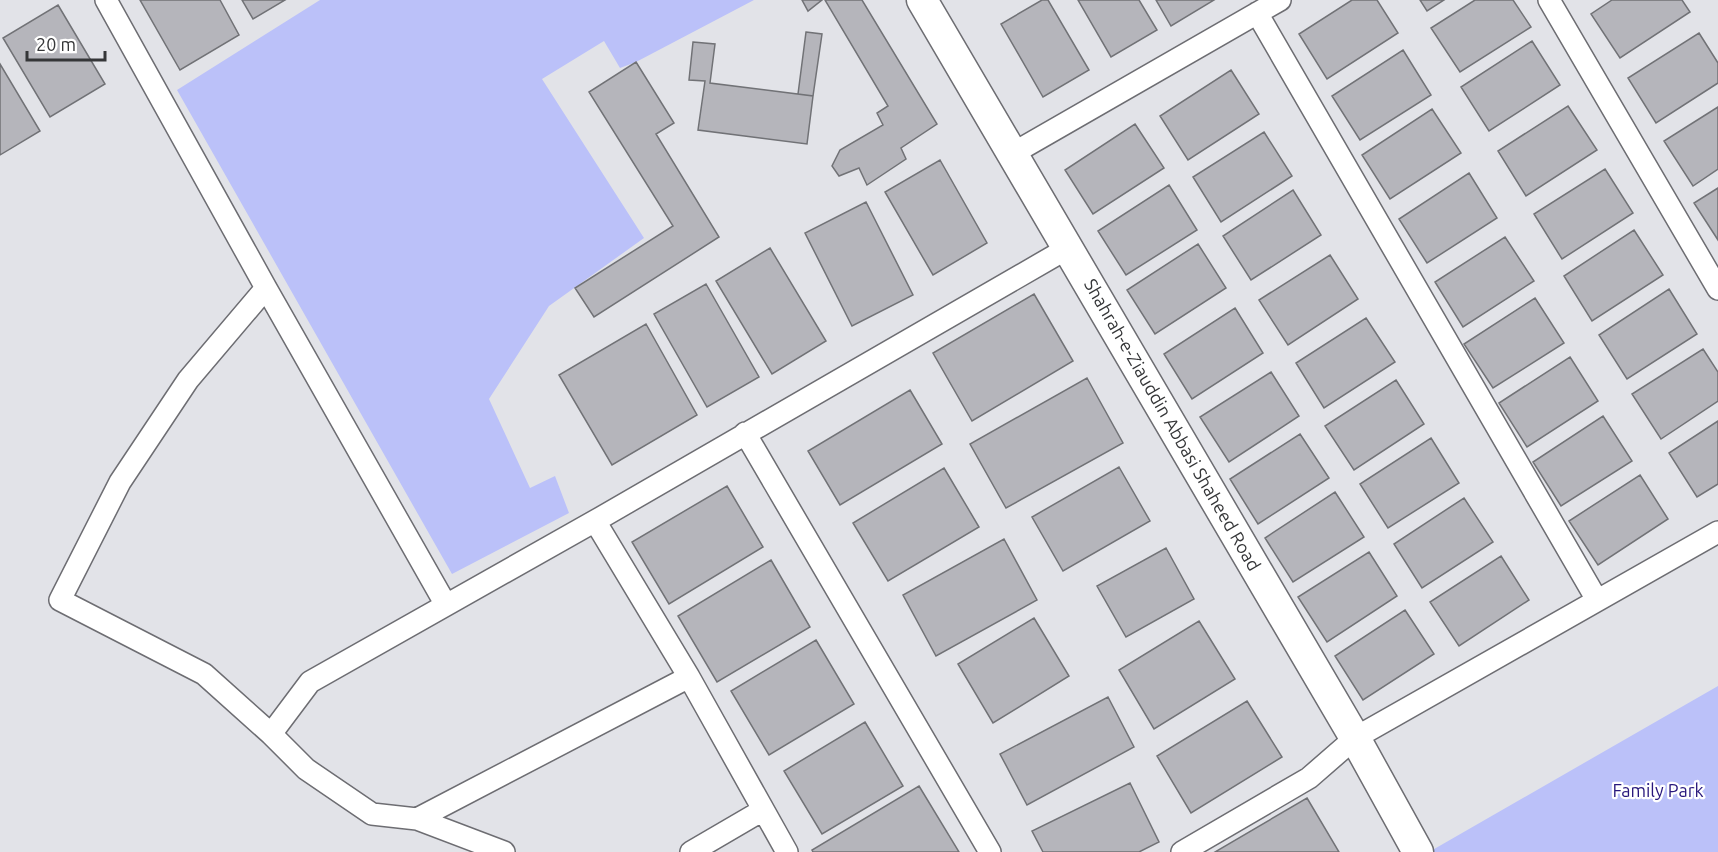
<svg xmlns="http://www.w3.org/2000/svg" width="1718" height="852" font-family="Ubuntu,sans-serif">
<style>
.green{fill:#bbc1f9}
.building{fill:#b5b5bb;stroke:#717276;stroke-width:1.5}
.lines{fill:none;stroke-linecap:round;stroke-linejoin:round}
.street-casing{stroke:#6d6d72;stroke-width:24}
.secondary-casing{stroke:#6d6d72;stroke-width:33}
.street{stroke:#fff;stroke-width:21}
.secondary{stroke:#fff;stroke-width:30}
.labels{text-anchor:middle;stroke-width:4.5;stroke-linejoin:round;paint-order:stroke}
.street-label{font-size:18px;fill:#353638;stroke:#fff}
.park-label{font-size:18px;fill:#28177c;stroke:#fff}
</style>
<rect width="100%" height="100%" fill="#e2e3e8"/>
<path class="green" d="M320,0H754L636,62L620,68L604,41L542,79L644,238L549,306L489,399L530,488L555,476L569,513L452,574L177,90Z
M1718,686V852H1429Z"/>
<path class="building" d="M140,0H220L239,35L180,70Z
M242,0H285L253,19Z
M802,0H822L808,11Z
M825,0H862L937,124L901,148L906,159L867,185L859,168L839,176L832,166L840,150L883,125L877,113L888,106Z
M1042,0H1048L1089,70L1043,97L1001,24Z
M1078,0H1139L1157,30L1111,57Z
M1156,0H1214L1171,26Z
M1352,0H1377L1398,33L1327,79L1299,34Z
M1420,0H1444L1427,11Z
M1475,0H1513L1531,27L1460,72L1431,28Z
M1612,0H1682L1690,12L1620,58L1591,14Z
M58,5L105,84L50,117L3,38Z
M806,32L822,34L813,96L798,94Z
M1699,33L1718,63V83L1656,123L1628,78Z
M1532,41L1560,85L1489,131L1461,87Z
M693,42L715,44L710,83L813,96L807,144L698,130L705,81L689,80Z
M1403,50L1431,95L1360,140L1332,96Z
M636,62L674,123L656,134L719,237L594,317L575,288L673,226L589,92Z
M0,64L40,131L0,155Z
M1231,70L1259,114L1188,160L1160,116Z
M1568,106L1597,150L1526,196L1498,151Z
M1718,107V169L1693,186L1664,141Z
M1432,109L1461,153L1390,199L1362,155Z
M1135,124L1164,168L1093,214L1065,170Z
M1264,132L1292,176L1221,222L1193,177Z
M940,160L987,243L933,275L885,192Z
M1605,169L1633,213L1562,259L1534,214Z
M1469,173L1497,218L1427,263L1399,219Z
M1169,185L1197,230L1126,275L1098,231Z
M1718,188V240L1694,203Z
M1293,190L1321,235L1251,280L1223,236Z
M866,202L913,295L852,326L805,233Z
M1634,230L1663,275L1592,321L1564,276Z
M1505,237L1534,281L1463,327L1435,282Z
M1198,244L1226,288L1155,334L1127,290Z
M770,248L826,341L772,374L716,281Z
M1330,255L1358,299L1288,345L1259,300Z
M706,284L759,377L707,407L654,314Z
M1669,289L1697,334L1627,379L1599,335Z
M1034,294L1073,361L972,421L933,353Z
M1535,298L1564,343L1493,388L1464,344Z
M1235,308L1263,353L1192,399L1164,354Z
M1366,318L1395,362L1324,408L1296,363Z
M646,324L697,415L612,465L559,375Z
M1703,349L1718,372V401L1661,439L1632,394Z
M1570,357L1598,401L1527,447L1499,403Z
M1271,372L1299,416L1229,462L1200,417Z
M1087,378L1123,443L1006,508L970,444Z
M1396,380L1424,424L1354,470L1325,426Z
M910,390L942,444L840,505L808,451Z
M1603,416L1632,461L1561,506L1533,462Z
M1718,421V484L1697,497L1669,453Z
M1300,434L1329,478L1258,524L1230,479Z
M1431,438L1459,483L1388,528L1360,484Z
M1119,467L1150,521L1063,571L1032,517Z
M944,468L979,527L888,581L853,523Z
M1640,475L1668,519L1598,565L1569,521Z
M727,486L763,547L669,604L632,542Z
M1335,492L1364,537L1293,582L1265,538Z
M1464,498L1493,542L1422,588L1394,544Z
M1004,539L1037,600L936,656L903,595Z
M1166,548L1194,599L1126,637L1097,586Z
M1369,552L1397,596L1327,642L1298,597Z
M1501,556L1529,600L1459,646L1430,602Z
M771,560L810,627L717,682L678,616Z
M1405,610L1434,654L1363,700L1335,656Z
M1034,618L1069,676L993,723L958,664Z
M1199,621L1235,679L1154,729L1119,670Z
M816,640L854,704L769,755L731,691Z
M1108,697L1134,747L1027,805L1000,754Z
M1247,701L1282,757L1191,813L1157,756Z
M865,722L903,786L822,834L784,771Z
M1130,783L1159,842L1139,852H1043L1032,831Z
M919,786L959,852H813L812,850Z
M1307,798L1339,852H1215Z"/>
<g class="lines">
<defs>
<path id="street" d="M106,0L266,288L446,605
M1549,0L1718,289
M1257,13L1597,600
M1012,154L1280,0
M266,288L188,380L120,482L60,600L204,674L271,734L306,769L372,814L417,819L504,852
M745,433L990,852
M595,521L689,677L787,852
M271,734L310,682L595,521L1068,248
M417,819L689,677
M691,852L763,810
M1182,852L1309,778L1355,738L1718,532"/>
<path id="secondary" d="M922,0L1355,738L1418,852"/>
</defs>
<use href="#street" class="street-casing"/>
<use href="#secondary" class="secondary-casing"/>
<use href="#street" class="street"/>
<use href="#secondary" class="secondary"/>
</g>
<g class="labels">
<g class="street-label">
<text transform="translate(1172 425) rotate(60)" y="6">Shahrah-e-Ziauddin Abbasi Shaheed Road</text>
</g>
<g class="park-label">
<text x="1658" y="797">Family Park</text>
</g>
</g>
<path d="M27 51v9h78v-9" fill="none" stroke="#353638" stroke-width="3"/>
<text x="36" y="51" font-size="18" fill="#353638" stroke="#ffffff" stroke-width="4.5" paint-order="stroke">20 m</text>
</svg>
